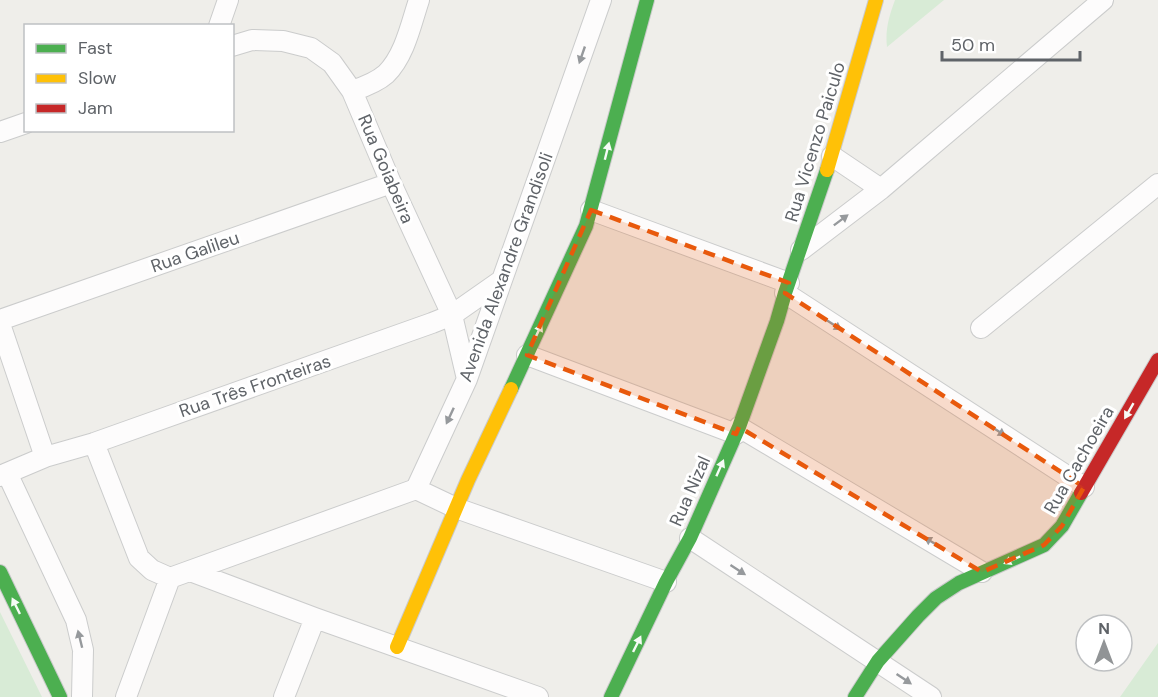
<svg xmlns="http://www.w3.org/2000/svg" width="1158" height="697" font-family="'DM Sans',sans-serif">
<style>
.green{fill:#d8ebd6}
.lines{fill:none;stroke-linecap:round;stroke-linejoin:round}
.street-casing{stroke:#cbcccc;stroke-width:22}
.fast-casing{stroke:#cacacb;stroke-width:16}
.slow-casing{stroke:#cacacb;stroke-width:16}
.jam-casing{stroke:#cacacb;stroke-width:16}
.street{stroke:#fdfcfc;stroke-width:20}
.fast{stroke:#4caf50;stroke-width:14}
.slow{stroke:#ffc107;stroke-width:14}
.jam{stroke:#c62828;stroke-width:14}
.oneway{fill:#96999c}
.oneway2{fill:#f6fbf6}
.marked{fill:#e8590c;fill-opacity:0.2;stroke:#e8590c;stroke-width:4.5;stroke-dasharray:12 8;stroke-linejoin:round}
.labels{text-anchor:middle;stroke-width:6;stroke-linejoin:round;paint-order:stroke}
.street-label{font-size:18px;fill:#5f6368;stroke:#fff}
</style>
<rect width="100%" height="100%" fill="#efeeea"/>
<path class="green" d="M895,0H944L887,47C885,30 889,16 895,0Z
M0,612L42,697H0Z
M1158,643V697H1120Z"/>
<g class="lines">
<defs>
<path id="street" d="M219,26L228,0
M232,46L252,40L283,41L311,48L332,63L352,91L391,183L452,315L467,379
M352,91C364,87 377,82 386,74C405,55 411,24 419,0
M0,132L26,123
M832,156L881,189
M591,210L789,283
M801,250L881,189L1103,0
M785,293L1084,487
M0,320L391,183
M0,324L45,457
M981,328L1158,184
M527,355L736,434
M739,427L982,572
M94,443L139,558L152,570L170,578
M7,473L76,620L83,650L82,697
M0,476L45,457L94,443L432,323L452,315L502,280
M416,489L467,379L601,0
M416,489L456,508L666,582
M690,538L931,697
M190,571L315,618L538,697
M170,578L416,489
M126,697L170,578
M284,697L315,618"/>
<path id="fast" d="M511,389L586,226L647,0
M0,572L60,697
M611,697L666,582L690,538L739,427L777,321L785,293L827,170
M855,697L878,661L918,616L936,598L959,583L1044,545L1062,526L1081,493"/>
<path id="slow" d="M827,170L876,0
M397,647L468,480L511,389"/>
<path id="jam" d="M1081,493L1158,360"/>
</defs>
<use href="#street" class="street-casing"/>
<use href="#fast" class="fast-casing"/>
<use href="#slow" class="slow-casing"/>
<use href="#jam" class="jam-casing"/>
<use href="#street" class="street"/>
<use href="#fast" class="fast"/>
<use href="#slow" class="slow"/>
<use href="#jam" class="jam"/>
</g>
<defs><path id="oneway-solid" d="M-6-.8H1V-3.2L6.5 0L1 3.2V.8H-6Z" transform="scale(1.5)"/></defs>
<g class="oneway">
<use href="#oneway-solid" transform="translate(582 55) rotate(109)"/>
<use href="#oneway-solid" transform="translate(841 220) rotate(-37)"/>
<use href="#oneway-solid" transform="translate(834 325) rotate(33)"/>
<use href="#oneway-solid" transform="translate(450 416) rotate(115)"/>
<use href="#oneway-solid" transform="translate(998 431) rotate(33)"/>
<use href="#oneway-solid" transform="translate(932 542) rotate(-149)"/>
<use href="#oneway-solid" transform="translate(738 570) rotate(33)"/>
<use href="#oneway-solid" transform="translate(80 639) rotate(-104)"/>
<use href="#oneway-solid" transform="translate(904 679) rotate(34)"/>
</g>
<g class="oneway2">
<use href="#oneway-solid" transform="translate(607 151) rotate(-76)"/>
<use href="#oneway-solid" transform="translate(538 332) rotate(-65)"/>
<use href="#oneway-solid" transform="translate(1129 411) rotate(120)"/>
<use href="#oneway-solid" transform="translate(720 468) rotate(-66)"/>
<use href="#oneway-solid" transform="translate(1012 560) rotate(156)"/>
<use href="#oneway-solid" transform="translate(16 606) rotate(-116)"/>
<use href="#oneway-solid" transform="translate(637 644) rotate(-64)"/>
</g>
<path class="marked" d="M591,210L789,283L785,293L1084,487L1062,526L1044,545L982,572L739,427L736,434L527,355Z"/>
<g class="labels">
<g class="street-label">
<text transform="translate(815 142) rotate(-73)" y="6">Rua Vicenzo Paiculo</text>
<text transform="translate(386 169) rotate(67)" y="6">Rua Goiabeira</text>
<text transform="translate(195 252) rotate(-19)" y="6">Rua Galileu</text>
<text transform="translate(506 267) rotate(-70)" y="6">Avenida Alexandre Grandisoli</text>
<text transform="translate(255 386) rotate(-19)" y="6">Rua Três Fronteiras</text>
<text transform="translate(1079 460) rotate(-60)" y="6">Rua Cachoeira</text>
<text transform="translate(690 491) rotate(-66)" y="6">Rua Nizal</text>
</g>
</g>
<rect x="24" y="24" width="210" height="108" fill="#ffffff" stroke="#bfc1c3" stroke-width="1.5"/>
<rect x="36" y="44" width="30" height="9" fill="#4caf50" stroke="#bfc1c3" stroke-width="1.5"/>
<text x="78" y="54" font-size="18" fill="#5f6368">Fast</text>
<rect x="36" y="74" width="30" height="9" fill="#ffc107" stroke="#bfc1c3" stroke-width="1.5"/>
<text x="78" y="84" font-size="18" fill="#5f6368">Slow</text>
<rect x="36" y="104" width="30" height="9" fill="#c62828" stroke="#bfc1c3" stroke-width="1.5"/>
<text x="78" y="114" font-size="18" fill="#5f6368">Jam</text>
<g transform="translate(1104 643)"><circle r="28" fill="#ffffff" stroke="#bfc1c3" stroke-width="1.5"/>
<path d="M0-4.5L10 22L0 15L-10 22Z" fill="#919496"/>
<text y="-9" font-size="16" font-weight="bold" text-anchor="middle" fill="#5f6368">N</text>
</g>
<path d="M942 51v9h138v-9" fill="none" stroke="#5f6368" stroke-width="3"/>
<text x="951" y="51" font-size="18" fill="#5f6368" stroke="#ffffff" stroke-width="4.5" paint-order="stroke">50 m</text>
</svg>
